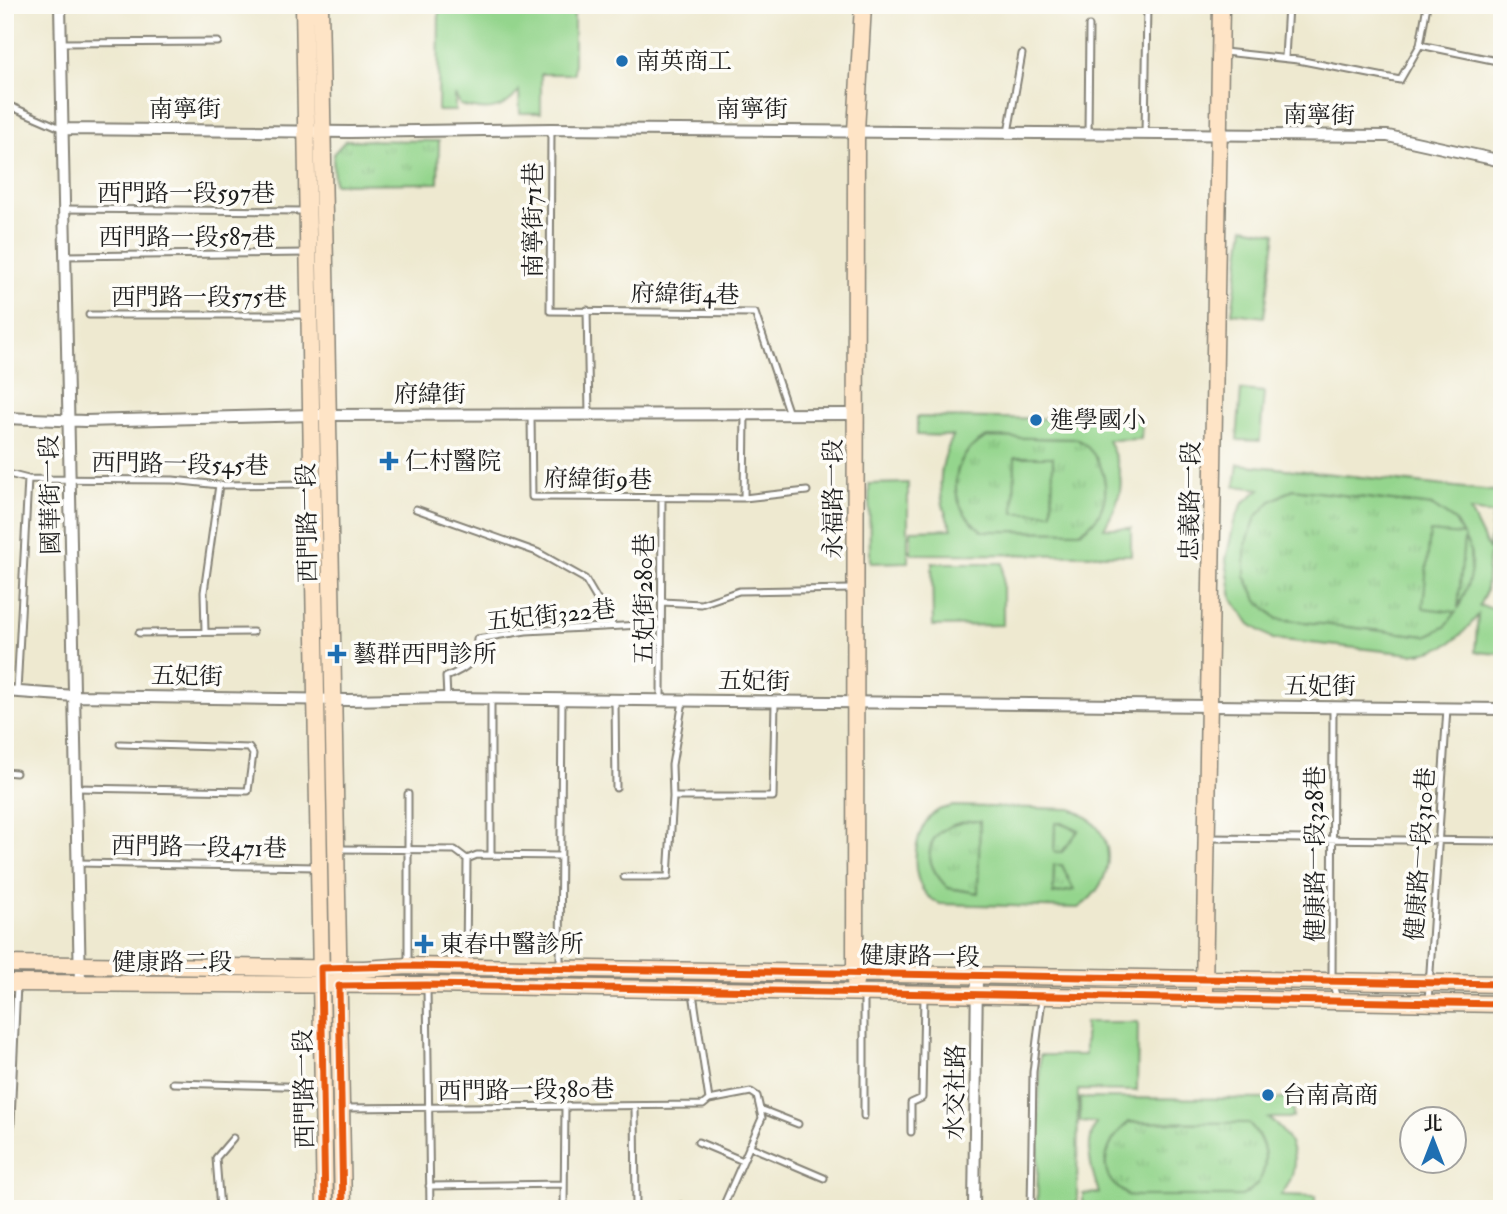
<svg xmlns="http://www.w3.org/2000/svg" width="1507" height="1214" font-family="'IM FELL Double Pica','Noto Serif TC',serif">
<style>
.grass{fill:url(#grass-tufts);stroke:#587854;stroke-width:2}
.park{fill:#94d58d;stroke:#587854;stroke-width:2;fill-rule:evenodd}
.lines{fill:none;stroke-linecap:round;stroke-linejoin:round}
.lane-casing{stroke:#858276;stroke-width:9}
.street-casing{stroke:#858276;stroke-width:14}
.secondary-casing{stroke:#858276;stroke-width:19}
.lane{stroke:#fff;stroke-width:5}
.street{stroke:#fff;stroke-width:10}
.secondary{stroke:#fee4c6;stroke-width:16}
.cycleway-casing{stroke:#fdfcf7;stroke-width:11}
.cycleway{stroke:#e8590c;stroke-width:7}
.poi-dot{fill:#1f6fb2;stroke:#fdfcf7;stroke-width:2.5}
.labels{text-anchor:middle;stroke-width:7;stroke-linejoin:round;paint-order:stroke}
.poi-label{font-size:24px;fill:#1c1c1c;stroke:#fdfcf7;text-anchor:start}
.street-label{font-size:24px;fill:#1c1c1c;stroke:#fdfcf7}
</style>
<defs>
<pattern id="grass-tufts" width="24" height="20" patternUnits="userSpaceOnUse" patternTransform="scale(1.75)"><rect width="24" height="20" fill="#94d58d"/><path d="M3 7l-1-3M5 7V3M7 7l1-3M15 17l-1-3M17 17v-4M19 17l1-3" fill="none" stroke="#7fb679"/></pattern>
</defs>
<rect width="100%" height="100%" fill="#fdfcf7"/>
<filter id="ink" filterUnits="userSpaceOnUse"><feTurbulence type="fractalNoise" baseFrequency=".0143" numOctaves="2"/><feDisplacementMap in="SourceGraphic" scale="14" xChannelSelector="R" yChannelSelector="G"/><feConvolveMatrix kernelMatrix="1 2 1 2 8 2 1 2 1" color-interpolation-filters="sRGB"/></filter>
<filter id="wash" filterUnits="userSpaceOnUse"><feTurbulence type="fractalNoise" baseFrequency=".00686" numOctaves="4" result="noise"/><feDisplacementMap in="SourceGraphic" scale="28" xChannelSelector="R" yChannelSelector="G"/><feGaussianBlur stdDeviation="1.57" result="paint"/><feColorMatrix in="noise" values="0 0 0 0 0 0 0 0 0 0 0 0 0 0 0 0 0 1.4 0 .05"/><feComposite in="paint" operator="in"/></filter>
<g filter="url(#wash)">
<rect width="100%" height="100%" fill="#eee9d0"/>
<path class="grass" d="M346,140L439,141L438,183L334,184L333,154Z
M987,437L1077,439C1110,459 1118,511 1080,532L983,531C946,508 946,457 987,437Z
M1293,489L1433,506L1455,521L1470,549L1471,578L1457,612L1445,627L1426,636L1277,619L1257,600L1245,576V547L1256,517L1271,501Z
M968,821H980L978,893L948,888C918,858 925,829 968,821Z
M1055,822L1079,830L1063,852H1054Z
M1054,865H1062L1075,890L1053,894Z
M1129,1122L1249,1123C1270,1147 1273,1179 1242,1196H1128C1123,1191 1115,1187 1111,1181C1097,1161 1113,1135 1129,1122Z"/>
<path class="park" d="M439,5H574V74H541V113H520L519,91C503,113 484,112 460,105L455,95V111H438Z
M1244,227L1276,233L1264,317L1232,313Z
M1241,390L1264,392L1260,441L1237,440Z
M917,417L1142,420L1141,439L1108,440C1125,476 1126,493 1104,528H1131V555L911,554V530L952,529C936,497 937,469 953,436L917,435ZM987,437L1077,439C1110,459 1118,511 1080,532L983,531C946,508 946,456 987,437Z
M1015,457H1053L1052,513H1014Z
M1238,464L1502,492V556L1489,555L1486,591L1479,606L1502,609L1501,654L1475,652L1478,615C1458,641 1447,650 1412,654L1273,639L1250,624L1232,599L1226,560L1234,522L1243,503L1260,489L1235,486ZM1293,489L1433,506L1455,521L1463,535L1430,532L1423,608L1456,612L1445,627L1426,636L1277,619L1257,600L1245,576V547L1256,517L1271,501ZM1470,511L1493,514L1489,550ZM1464,538C1479,558 1468,587 1458,609Z
M908,483V562L870,563L869,484Z
M932,563H1003V625L933,626Z
M953,806L1071,809C1119,827 1119,881 1078,908L940,904C935,901 929,898 926,894C908,874 914,825 937,811C941,808 948,808 953,806ZM968,821H980L978,893L948,888C918,858 925,829 968,821ZM1055,823H1064L1079,830L1062,852H1054ZM1054,865H1062L1074,890L1053,894Z
M1085,1022H1138L1137,1091L1078,1090L1077,1209H1037L1040,1055H1085Z
M1080,1098L1293,1099V1118H1268C1296,1139 1303,1167 1281,1195L1315,1196V1209H1083V1194L1099,1193C1091,1168 1084,1148 1096,1123L1080,1122ZM1129,1122L1249,1123C1271,1147 1272,1179 1242,1196H1128C1123,1191 1115,1187 1111,1181C1097,1161 1113,1134 1129,1122Z"/>
</g>
<g filter="url(#ink)">
<g class="lines">
<defs>
<path id="lane" d="M1094,10L1095,5
M61,43L218,42
M1420,45L1502,62
M1224,52L1298,60L1400,80L1420,45L1427,5
M1285,58L1288,5
M5,104L63,129
M551,129L550,311L755,313L789,414
M1008,133L1022,54
M1088,133L1089,26
M1145,134L1147,5
M64,209L305,211
M65,256L306,253
M587,310L589,414
M89,315H307
M531,415L532,497L744,498L807,491
M5,473L28,479L173,480L219,485L310,484
M744,498L745,414
M416,509L537,552L585,579L612,625
M662,602L701,604L739,591L851,589
M205,632L204,592L219,485
M139,633L253,632
M17,692L28,479
M447,698L446,677C466,669 477,662 477,639L526,631L661,624
M615,700L616,788
M661,701L662,498
M1333,707L1332,982L1337,998
M5,772L16,773
M76,788L248,791L253,754L249,748L120,744
M408,794V963
M673,797H773L775,703
M1210,838L1502,841
M340,849L455,850L467,859
M491,855V698
M467,859L477,855L561,856
M78,863L316,867
M624,877H668L673,797L672,765L683,701
M466,964L467,859
M560,966L562,700
M427,988L430,1209
M693,993L709,1100L751,1092L757,1096L762,1118L722,1209
M1428,1002L1447,708
M173,1083L320,1087
M635,1106L636,1209
M343,1108L703,1105L709,1100
M760,1109L798,1124
M864,1116V996
M911,1132V1103L922,1098L924,997
M698,1142L743,1161
M749,1146L824,1178
M429,1186L564,1184
M5,1192L9,1166L17,984
M681,1205L690,1209
M220,1209L216,1158L233,1138
M564,1209L565,1107
M1031,1209L1033,1072L1042,999"/>
<path id="street" d="M60,5L80,985
M63,129L350,132L551,129L1388,136L1502,161
M5,418L85,421L312,415L855,414
M5,691L75,696L348,700L447,698L1502,709
M974,1209L977,976"/>
<path id="secondary" d="M304,5L325,1209
M320,5L343,1209
M5,964L364,969L408,966L1502,984
M855,982L856,131L863,5
M5,983L427,985L1502,1004
M1204,990L1221,5"/>
</defs>
<use href="#lane" class="lane-casing"/>
<use href="#street" class="street-casing"/>
<use href="#secondary" class="secondary-casing"/>
<use href="#lane" class="lane"/>
<use href="#street" class="street"/>
<use href="#secondary" class="secondary"/>
<defs>
<path id="cycleway" d="M325,1209L321,968L408,966L1502,984
M343,1209L339,986L427,985L1502,1004"/>
</defs>
<use href="#cycleway" class="cycleway-casing"/>
<use href="#cycleway" class="cycleway"/>
</g>
</g>
<g class="poi-dot">
<circle cx="622" cy="61" r="7"/>
<circle cx="1036" cy="420" r="7"/>
<path d="M385.5 450.5h7v7h7v7h-7v7h-7v-7h-7v-7h7z"/>
<path d="M333.5 643.5h7v7h7v7h-7v7h-7v-7h-7v-7h7z"/>
<path d="M420.5 933.5h7v7h7v7h-7v7h-7v-7h-7v-7h7z"/>
<circle cx="1268" cy="1095" r="7"/>
</g>
<g class="labels">
<g class="poi-label">
<text x="636" y="69">南英商工</text>
<text x="1050" y="428">進學國小</text>
<text x="405" y="469">仁村醫院</text>
<text x="353" y="662">藝群西門診所</text>
<text x="440" y="952">東春中醫診所</text>
<text x="1282" y="1103">台南高商</text>
</g>
<g class="street-label">
<text x="185" y="117">南寧街</text>
<text x="752" y="117">南寧街</text>
<text transform="translate(1319 115) rotate(1)" y="8">南寧街</text>
<text x="186" y="201">西門路一段597巷</text>
<text transform="translate(533 220) rotate(-90)" y="8">南寧街71巷</text>
<text x="187" y="245">西門路一段587巷</text>
<text transform="translate(685 294) rotate(1)" y="8">府緯街4巷</text>
<text x="199" y="305">西門路一段575巷</text>
<text x="430" y="402">府緯街</text>
<text transform="translate(180 464) rotate(1)" y="8">西門路一段545巷</text>
<text transform="translate(598 479) rotate(1)" y="8">府緯街9巷</text>
<text transform="translate(50 495) rotate(-91)" y="8">國華街一段</text>
<text transform="translate(833 499) rotate(-90)" y="8">永福路一段</text>
<text transform="translate(1190 501) rotate(-89)" y="8">忠義路一段</text>
<text transform="translate(307 523) rotate(-91)" y="8">西門路一段</text>
<text transform="translate(644 599) rotate(-90)" y="8">五妃街280巷</text>
<text transform="translate(551 615) rotate(-6)" y="8">五妃街322巷</text>
<text transform="translate(187 676) rotate(1)" y="8">五妃街</text>
<text transform="translate(754 681) rotate(1)" y="8">五妃街</text>
<text x="1320" y="694">五妃街</text>
<text transform="translate(199 847) rotate(1)" y="8">西門路一段471巷</text>
<text transform="translate(1315 854) rotate(-90)" y="8">健康路一段328巷</text>
<text transform="translate(1420 854) rotate(-86)" y="8">健康路一段310巷</text>
<text transform="translate(920 956) rotate(1)" y="8">健康路一段</text>
<text x="172" y="970">健康路二段</text>
<text transform="translate(304 1089) rotate(-91)" y="8">西門路一段</text>
<text transform="translate(526 1090) rotate(-1)" y="8">西門路一段380巷</text>
<text transform="translate(955 1092) rotate(-89)" y="8">水交社路</text>
</g>
</g>
<rect width="1507" height="1214" fill="none" stroke="#fdfcf7" stroke-width="28"/>
<g transform="translate(1433 1140)"><circle r="33" fill="#fdfcf7" stroke="#a3a29f" stroke-width="2"/>
<path d="M0-5L12 26L0 18L-12 26Z" fill="#1f6fb2"/>
<text y="-10" font-size="19" font-weight="bold" text-anchor="middle" fill="#1c1c1c">北</text>
</g>
</svg>
